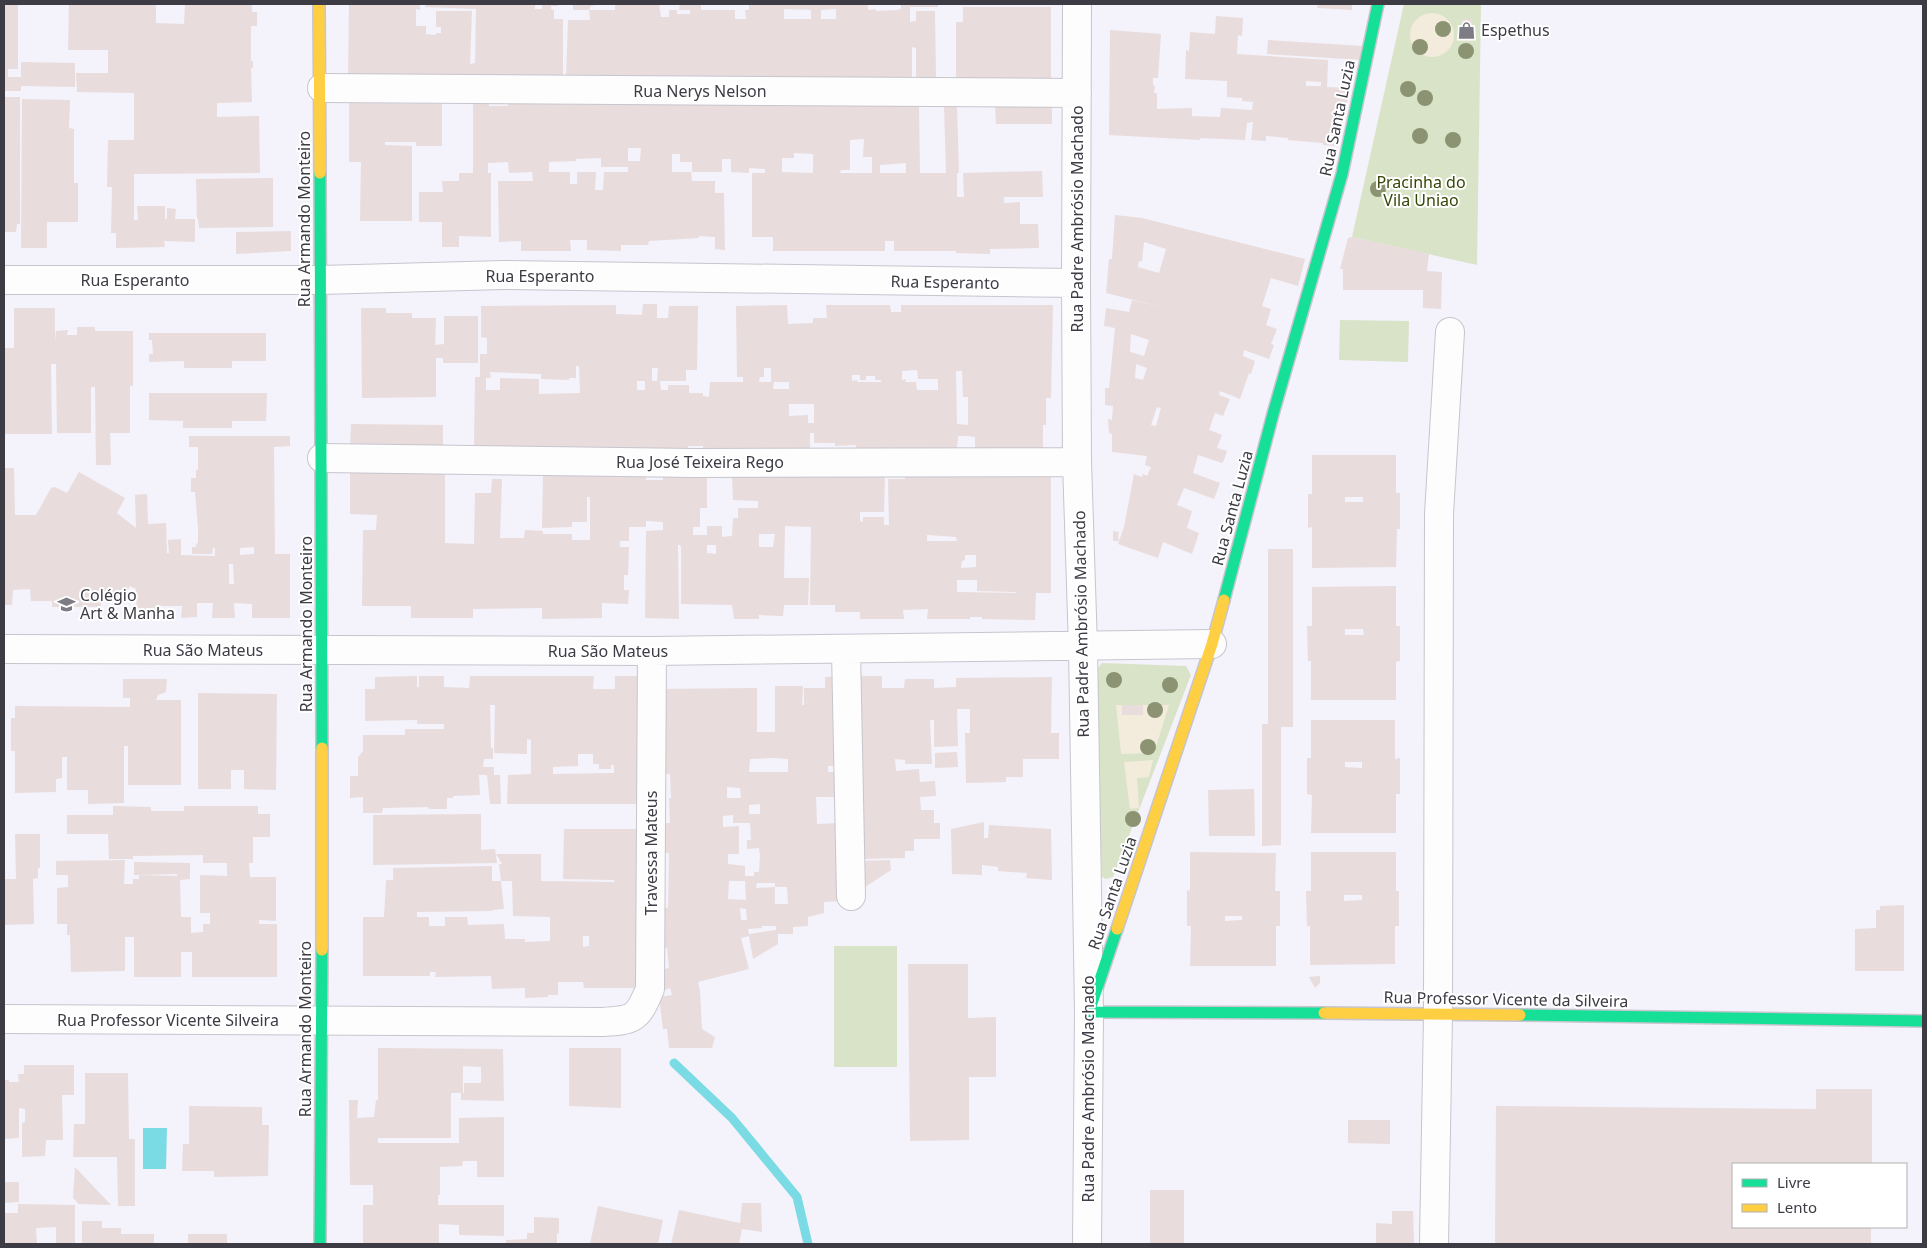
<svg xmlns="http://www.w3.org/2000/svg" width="1927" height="1248" font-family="'Noto Sans',sans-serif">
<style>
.green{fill:#d9e3c8}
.sand{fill:#f3ecdc}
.water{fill:#7adbe4}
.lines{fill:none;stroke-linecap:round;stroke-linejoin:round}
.stream{stroke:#7adbe4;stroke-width:9}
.building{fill:#e8dcdd;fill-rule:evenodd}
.street-casing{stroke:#c7c5cd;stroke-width:30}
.fast-casing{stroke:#c7c5cd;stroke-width:14}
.slow-casing{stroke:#c7c5cd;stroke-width:14}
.street{stroke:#fdfdfe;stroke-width:28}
.fast{stroke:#16e098;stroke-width:11}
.slow{stroke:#ffcf43;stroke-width:11}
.tree{fill:#8b9373}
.labels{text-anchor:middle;stroke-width:4;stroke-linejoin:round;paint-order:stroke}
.poi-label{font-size:16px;fill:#3d3b44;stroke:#fff;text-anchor:start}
.street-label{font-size:16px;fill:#3d3b44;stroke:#fff}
.park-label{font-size:16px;fill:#354604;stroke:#fff}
</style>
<rect width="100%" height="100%" fill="#f4f2fa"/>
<path class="green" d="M1404,4H1481L1477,265L1352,237Z
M1340,320L1409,321L1408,362L1339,360Z
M1102,663L1186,666L1191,675L1113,877L1106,879L1102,877L1095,672Z
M834,946H897V1067H834Z"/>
<path class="sand" d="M1410 35a22 22 0 1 1 44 0a22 22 0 1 1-44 0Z
M1116,705H1169L1154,753L1121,754Z
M1153,760L1149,777L1137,778L1139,808L1130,809L1124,762Z"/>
<path class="water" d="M143,1128H167L166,1169H143Z"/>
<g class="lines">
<path class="stream" d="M674,1063L732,1118L797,1197L808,1244"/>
</g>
<path class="building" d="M4,4H18V69H8V77H21V62L75,63V87L21,86V91H4Z
M69,4H156V23L184,24L185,4H252V12H257V26H251V61H253V68H251L252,102L217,103V117L259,116L260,173L134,174V220H138L137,206H165V219H167V208L176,209L175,219H195V242L164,241L165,247L116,248V233H111L112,187H107L108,140H134V93L77,92L76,73H108V50H68Z
M349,4H420V10L416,9V26H426V34L436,35V33H441V27H436V11H472L470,64L475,63L476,9L425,7V4H535V9H542V4H559L558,6H551V9L554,10V19H563V81L348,80Z
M573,4H595L596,5L591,6L589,10H573Z
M615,4H659L661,17H669V10H677V14H690V10H679L680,4H701V10H735V19H746L745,10H749V4H868V10L876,9V11L897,10L901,9V4H938V7H910V22L916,21V11H935L936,78H916V48L912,47V83L836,80V77L699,76L698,82L668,79V77H655L629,81V76H616V79H566L568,20H590L589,10H615ZM784,9L811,10V19H784ZM836,9V19H821V10Z
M1318,4H1352V10L1317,8Z
M963,7H1051V84H956V22H963Z
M1216,16L1243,18L1242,36L1238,35L1237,54L1328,60L1327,87L1351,88L1337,146L1323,145V143L1288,140V138L1266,136V141L1251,140L1253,122L1247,123L1245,140L1200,138V140L1109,135L1110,30L1161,34L1158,78H1153V85L1155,86L1154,93H1157V109L1192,108V116L1220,117L1221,108L1252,110L1253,102L1242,101V98L1227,97V81L1185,79L1186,50L1189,51L1190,32L1215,34ZM1306,81L1321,82V86H1306Z
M1462,19H1472V41H1462Z
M1268,40L1363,46L1362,60L1267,54Z
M4,97H20V224H17L16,232H4Z
M22,99L70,100L69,128L74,129V183H78V222H47V248H21Z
M349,103L442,104V146H416V142H385V145L412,146V221H360L361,162H349Z
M473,104H489V106H508V104L919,106L920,173H946L944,106H957L959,173H957V197H964L963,173L1042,171L1043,197H1004V203L1020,202V224H1038L1039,248L990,249V254L956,253V251H894V241H885V251H773V237H752V173H765V169L749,168V173L731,172V159H722V172H692V162H680V154H672V172H691L692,181H715V193H724L725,250L715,249V237L699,236V238L649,241L648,245H621V251L587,250V240H570L571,251H521V241L499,242L498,181H533L532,172L509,173L508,162L488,163V173H491V237L459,236V247H442V222H419V192H443L442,181H459V173H473ZM864,139L863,157H872V173H840L841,170H850V140ZM628,148H641L640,161H628ZM794,153L813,154V173L782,172V158H794ZM601,158V167H628V172H604L603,190H595L596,172H577V184H570V172H549V162L576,161V159ZM906,163V173H880V165Z
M995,106H1052V124H996Z
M273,178V227L199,228L198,219H197L196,179Z
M1115,215L1142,218L1305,259L1298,286L1271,278L1262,306L1271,309L1266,325L1277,329L1271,344L1274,345L1269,359L1244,350L1243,356L1255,361L1251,374L1249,373L1240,399L1220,391L1219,395L1230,399L1223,416L1215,413L1209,430L1222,435L1217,448L1227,451L1224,460L1222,463L1198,455L1193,473L1220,483L1214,499L1184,488L1177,505L1192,511L1187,528L1199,533L1192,554L1163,542L1158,558L1118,544L1119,541H1113V531L1119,532L1118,536L1119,541L1124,527L1134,474L1142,477L1143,474L1147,476L1151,467L1145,465L1147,456L1112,452V434L1109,433L1108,419L1112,420L1113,406L1105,405V388H1109L1115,328L1104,326L1106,308L1129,312L1132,300L1174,310L1106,293L1109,259H1112ZM1144,242L1166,249L1159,273L1138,267L1139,261H1142ZM1131,334L1149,340L1144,356L1130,352ZM1136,364L1147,368L1143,380L1135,378ZM1157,407L1161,408L1156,426L1151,425Z
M291,231V251L236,254V232Z
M1352,237L1429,254L1427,271L1442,272L1441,309L1423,308V290H1343V269H1340L1348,238Z
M643,304H657V318H668L669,306H698L697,370H686V381H660L661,390H668V385H689V393H703V396L709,397L710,382H743V377H737L736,306L787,305L788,324L813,323V318H827L826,305H890L891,312H901V305H1053L1051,398H1046V425H1043V452H975V437L968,436H958L957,448H931V452L856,449V445L835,446V443H814V433H810V448H814V450L703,451V446H688V452L598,453V448H474L475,377H480V354H487V338L481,337V306L616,305V314L642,315ZM576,366H579L580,393L539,394V379L500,378V390H486V378H491L490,372L541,374V379L569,380V378H576ZM652,368H658L657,381H652ZM764,368H771V382H759L760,377H764ZM917,370L918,379H938V390H917L916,382H905L906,379L902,380V371ZM956,371H962L963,397H968V425L957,424ZM852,375H860V380H866V376H875V380H881V382H857V380L852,381ZM637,381H645V390H637ZM774,382H789V389H773ZM789,404H814V423H808V415L789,416Z
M14,308H55V341L56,331L68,330L67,335H77V327H95V331H133V386H130V433H110L111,465H96L95,387H91V433H57L56,364H51L52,434H4V348H14Z
M361,308H386V313H412V318H436L435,345L444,344V316H478V363H443V358H436V397L362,398Z
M149,333H266V361H232V368H184V361L149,362V354H153L152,340H149Z
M149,393H267L266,421H232V428H183V421L149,420Z
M351,424L443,425V450L350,449Z
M189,436H290V446L274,447L275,554H290V618H252V604L234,603L235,618H212L213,603H197V617L181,618L182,606H157V618H137L136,589L130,586L118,606L101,596V607H52V601H31L30,589L13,590L12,605H4V468H14L15,515H36L51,488L55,487L67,493L79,472L125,498L117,513L136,528L135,495L147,494L148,524L166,523L167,553H169L168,540L181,539V555L215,556V548H213L212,554H192V547H196V544L198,543V527L195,492H191V478H196V470H198V447H189ZM254,547V554L240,555V548ZM229,564H233L234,584H229Z
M1312,455H1396V493H1400V529H1397L1396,567L1312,568V527L1308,528V494H1312ZM1345,497H1363V502H1345Z
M646,471V480H663V475L707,476V508H700V527H693V535H707V526H722V537L732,536L733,518H738V508H758V501L733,500L732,476L885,472L884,512H860V521L863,522V517H884V525H889L888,479H905V472H942V477H957V472H1051V593H1036L1035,620L982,619V617H970V619H927L928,609L903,610L904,619H860V612H835V605H810L811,527L785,526L784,578H809L808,605H784L783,616L759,615V619H734L732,605L681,604V547L680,545H678L679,619L645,618L646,531L663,530V522L646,521V527H629V541H620V547H629L628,575H624V590H629L628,604L602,603V618L542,619V608L473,609V618H411V606H362L363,530H376L377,515L350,514V472H445V543L474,544L475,493H491L492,479H502L500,538H524L525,530L543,531V534H572V540H590V497H587V522H572V527L542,528L543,472ZM759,534H775L773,547H759ZM927,535L956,537L957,541H927ZM707,545H716V554L707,553ZM965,555H976V567L961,568L962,561L965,560ZM957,580H977V591L1016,592L1017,593L957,592Z
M1268,549H1293V727H1281V845L1262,846V724H1268Z
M1396,586V626H1400V661L1396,662V700H1311V661H1308L1307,626H1312V587ZM1345,629H1363L1364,635H1345Z
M417,676V687H419V676H444V687L469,688L470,676H594L593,689H615V676H641L640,774L638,773L637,804H507L508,775L531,774V740L527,739V754L494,753L495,705H490L491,748H493V759H484L483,767H494V775H500L501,804H490L487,775H479L480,795L453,796V798H447V809H429L428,807L383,808L382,813H363V797L350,798V776H358V757L363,751V735H405V729H444V724H417V720L365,721V689H375V677ZM578,754H593V764H599V769H611V765H614V773L553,774V767L578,766Z
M839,676V766H828V772H834V797H816L817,824L837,823L843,901L824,902V913L808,917V926L793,927V934H778V944L753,959L749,936L741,938L749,969L698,982L700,991L702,1029L715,1037L712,1048H669L667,1029H663L659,997L672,995L670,988L665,990L661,970L669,968L667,948L661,949V907L668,908L669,853H661L660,823H670L669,798H671L670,774L660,773L659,689L757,688V732H775V686H803L802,705H804V688H825V677ZM775,758L788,759V772H749L750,759ZM727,787L740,788L741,798H727ZM760,804V814H749V805ZM733,815V823H750L751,840H747V849L759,848L760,856L759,872H754V876H745V866L728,864V854H739V826L723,827V816ZM729,881H745L746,900L728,899ZM757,883H775V887H787L788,904H775V887L756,888ZM740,908L746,909L747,920H741ZM762,926H776V930L749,934L748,929L762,928Z
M853,676H882V688H904L905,679H934V688L956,687V678L1052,677L1051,733H1059V759H1023V777H1006V782L966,783L965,733H970V709H957L958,746L934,747V720H930L932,764H905V760L895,759L896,771L919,769L920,782L935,781L936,796L920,797L921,810H934V823H940V839H914V851H905V858L860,859Z
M123,679H167L166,692L158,695L156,700H181V785H128V746H124V803L88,804V790H67V757H62V778L56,779V792L15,793V751H11V718H15V706L130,707V698H123Z
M198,693L277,694L276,790L244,789V770H231V789H198Z
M1122,705H1143V715H1122Z
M1311,720H1395V759L1400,758V794H1396V833H1311L1312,795L1307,794V758H1311ZM1345,762H1362V768L1345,767Z
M957,752L958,767L935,768V753Z
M1254,789L1255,836H1209L1208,790Z
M113,806L151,807V811H184V806H258V814H270V837H253V863H249L250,877H276V921L259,920V924H277V977H192V952H181V977H134V937H125V971L71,972L70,935H67V924H57V888L68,887V875H56V861L125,860L124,884H133V879H139V875L177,876V874L134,875V862L190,863V879L180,880L181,917H191V933L203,932V924H210V913H200V875L227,876V863H203V855L133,856V859H109L108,834H67V815H113Z
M481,814V850L495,849L497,863L373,865V815Z
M984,822V838H988L989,825L1051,829L1052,880L1026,878L1027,873L998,871V867L982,865V875L952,874L951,829Z
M564,829H639L637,988H584L583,982H558V995H548V997L525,998V988L492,989L491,976L435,977L436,972H430V976H363V917H384L386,880H393V868L492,866V881H501L504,909L492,910L493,911L417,912V917H429V926H445V917H467L468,925L504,924L505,939H525V942L550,941V917L513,916L512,881H501L499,864H502L496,854H541V881L614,882V880L563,879ZM583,936H589V946L583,947Z
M15,834H40V868H38V878L33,879L34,924L4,925V879H16Z
M1190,852L1276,853L1275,891H1280V926H1276V966H1190L1191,926H1187V890L1190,891ZM1225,916H1242V920L1225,921Z
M1311,852H1396V891H1399V926H1395V964L1310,965V926H1307L1306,891H1311ZM1344,895H1362V900L1344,901Z
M890,860L891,870L862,889L860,861Z
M1904,905V971H1855V929L1876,928V910H1880V906Z
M908,964H968V1018L996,1017V1077H969V1140L910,1141Z
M1320,976V983L1315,988L1309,977Z
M378,1048L503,1049L504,1101L461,1100V1093H464V1083H481V1067L463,1066V1093H451V1138H378V1143H459V1118L504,1117V1177H477V1161H463L462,1166L440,1167V1195H438V1205H504V1236L459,1235V1225L439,1224V1244H363V1205H373V1185H350L349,1100H358L357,1118L374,1117L376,1100H378Z
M569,1048H621V1108L569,1106Z
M24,1065H74V1095H62L63,1140H46L45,1156L22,1157V1123L25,1122V1109L19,1108V1138L4,1139V1080H9V1082H19L18,1074H24Z
M85,1073H128L129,1139H135V1206H118L117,1157H73L74,1124H85Z
M1816,1089H1872V1164H1733V1227H1871V1244H1495L1496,1106L1816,1109Z
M189,1106L262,1107V1125H269L268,1176L214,1177V1171H182L183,1144H189Z
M1348,1120H1390V1144L1348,1143Z
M75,1167L111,1205L79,1204L73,1198Z
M4,1182H19V1202L4,1203Z
M1150,1190H1184V1244H1150Z
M742,1203H761L762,1232L742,1229L739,1244H671L679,1210L740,1223Z
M18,1204L75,1205V1244H56V1227L36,1228L37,1244H4L5,1213H18Z
M598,1206L663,1220L658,1244H590Z
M1392,1211H1413L1414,1244H1376V1223L1392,1224Z
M534,1217L559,1218V1234L557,1233V1244H506V1240L527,1239V1233H534Z
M82,1221H102V1228H121V1234H154V1244H82Z
M188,1234H227V1244H188Z"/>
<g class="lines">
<defs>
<path id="street" d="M1077,4L1076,283L1077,462L1083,647L1089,1012L1087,1244
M322,88L1077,93
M4,280H320L503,275L1076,283
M322,458L694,463L1077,462
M4,649L652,651L1212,644
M846,650L851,896
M4,1019L602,1022C634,1020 637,1020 650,989L652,651
M1434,1244L1438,1014L1439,514L1450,332"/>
<path id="fast" d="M320,173L322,748
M1224,600L1273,414L1342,174L1378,4
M1117,929L1089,1012L1324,1013
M1520,1015L1923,1021
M320,1244L322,950"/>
<path id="slow" d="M319,4L320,173
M1117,929L1212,644L1224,600
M322,950V748
M1324,1013L1520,1015"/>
</defs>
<use href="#street" class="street-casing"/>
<use href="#fast" class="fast-casing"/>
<use href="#slow" class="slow-casing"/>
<use href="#street" class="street"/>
<use href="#fast" class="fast"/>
<use href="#slow" class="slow"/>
</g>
<g class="tree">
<circle cx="1443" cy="29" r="8"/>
<circle cx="1420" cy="47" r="8"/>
<circle cx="1466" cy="51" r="8"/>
<circle cx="1408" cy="89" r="8"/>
<circle cx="1425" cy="98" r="8"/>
<circle cx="1420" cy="136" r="8"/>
<circle cx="1453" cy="140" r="8"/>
<circle cx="1378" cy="189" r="8"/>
<circle cx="1114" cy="680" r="8"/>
<circle cx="1170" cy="685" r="8"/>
<circle cx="1155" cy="710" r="8"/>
<circle cx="1148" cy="747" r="8"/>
<circle cx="1133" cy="819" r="8"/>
</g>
<defs>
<symbol id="shop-bare" viewBox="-9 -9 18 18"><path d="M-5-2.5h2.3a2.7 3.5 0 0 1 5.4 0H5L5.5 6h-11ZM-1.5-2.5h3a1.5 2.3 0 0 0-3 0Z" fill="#7d7b84" stroke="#fff" stroke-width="2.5" paint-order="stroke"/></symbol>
<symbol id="school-bare" viewBox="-9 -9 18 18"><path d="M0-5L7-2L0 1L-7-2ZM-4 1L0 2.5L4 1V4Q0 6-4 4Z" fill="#7d7b84" stroke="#fff" stroke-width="2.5" paint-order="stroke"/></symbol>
</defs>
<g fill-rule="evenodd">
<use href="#shop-bare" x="1454" y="18" width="25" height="25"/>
<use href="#school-bare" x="54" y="592" width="25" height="25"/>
</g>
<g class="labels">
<g class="poi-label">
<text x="1481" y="36">Espethus</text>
<text x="80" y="601">Colégio<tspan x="80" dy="18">Art &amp; Manha</tspan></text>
</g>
<g class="street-label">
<text x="700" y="97">Rua Nerys Nelson</text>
<text transform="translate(1337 118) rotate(-78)" y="6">Rua Santa Luzia</text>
<text transform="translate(304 219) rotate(-90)" y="6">Rua Armando Monteiro</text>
<text transform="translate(1077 219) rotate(-90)" y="6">Rua Padre Ambrósio Machado</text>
<text x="540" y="282">Rua Esperanto</text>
<text x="135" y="286">Rua Esperanto</text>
<text transform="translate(945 282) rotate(1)" y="6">Rua Esperanto</text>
<text x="700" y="468">Rua José Teixeira Rego</text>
<text transform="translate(1232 508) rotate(-75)" y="6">Rua Santa Luzia</text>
<text transform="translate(306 624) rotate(-90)" y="6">Rua Armando Monteiro</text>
<text transform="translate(1081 624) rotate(-91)" y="6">Rua Padre Ambrósio Machado</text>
<text x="203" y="656">Rua São Mateus</text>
<text x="608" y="657">Rua São Mateus</text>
<text transform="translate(651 853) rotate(-90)" y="6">Travessa Mateus</text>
<text transform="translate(1112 893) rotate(-71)" y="6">Rua Santa Luzia</text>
<text transform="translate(1506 999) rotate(1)" y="6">Rua Professor Vicente da Silveira</text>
<text x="168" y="1026">Rua Professor Vicente Silveira</text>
<text transform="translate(305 1029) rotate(-90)" y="6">Rua Armando Monteiro</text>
<text transform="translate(1088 1089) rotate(-90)" y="6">Rua Padre Ambrósio Machado</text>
</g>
<g class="park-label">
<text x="1421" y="188">Pracinha do<tspan x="1421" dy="18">Vila Uniao</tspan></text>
</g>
</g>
<rect width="1927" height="1248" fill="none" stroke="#3d3b44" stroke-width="10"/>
<rect x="1732" y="1163" width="175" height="65" fill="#ffffff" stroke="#b1b1b4"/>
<rect x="1742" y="1179" width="25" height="8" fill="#16e098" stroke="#b1b1b4"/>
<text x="1777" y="1188" font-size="15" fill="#3d3b44">Livre</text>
<rect x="1742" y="1204" width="25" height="8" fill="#ffcf43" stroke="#b1b1b4"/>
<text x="1777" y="1213" font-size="15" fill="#3d3b44">Lento</text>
</svg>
